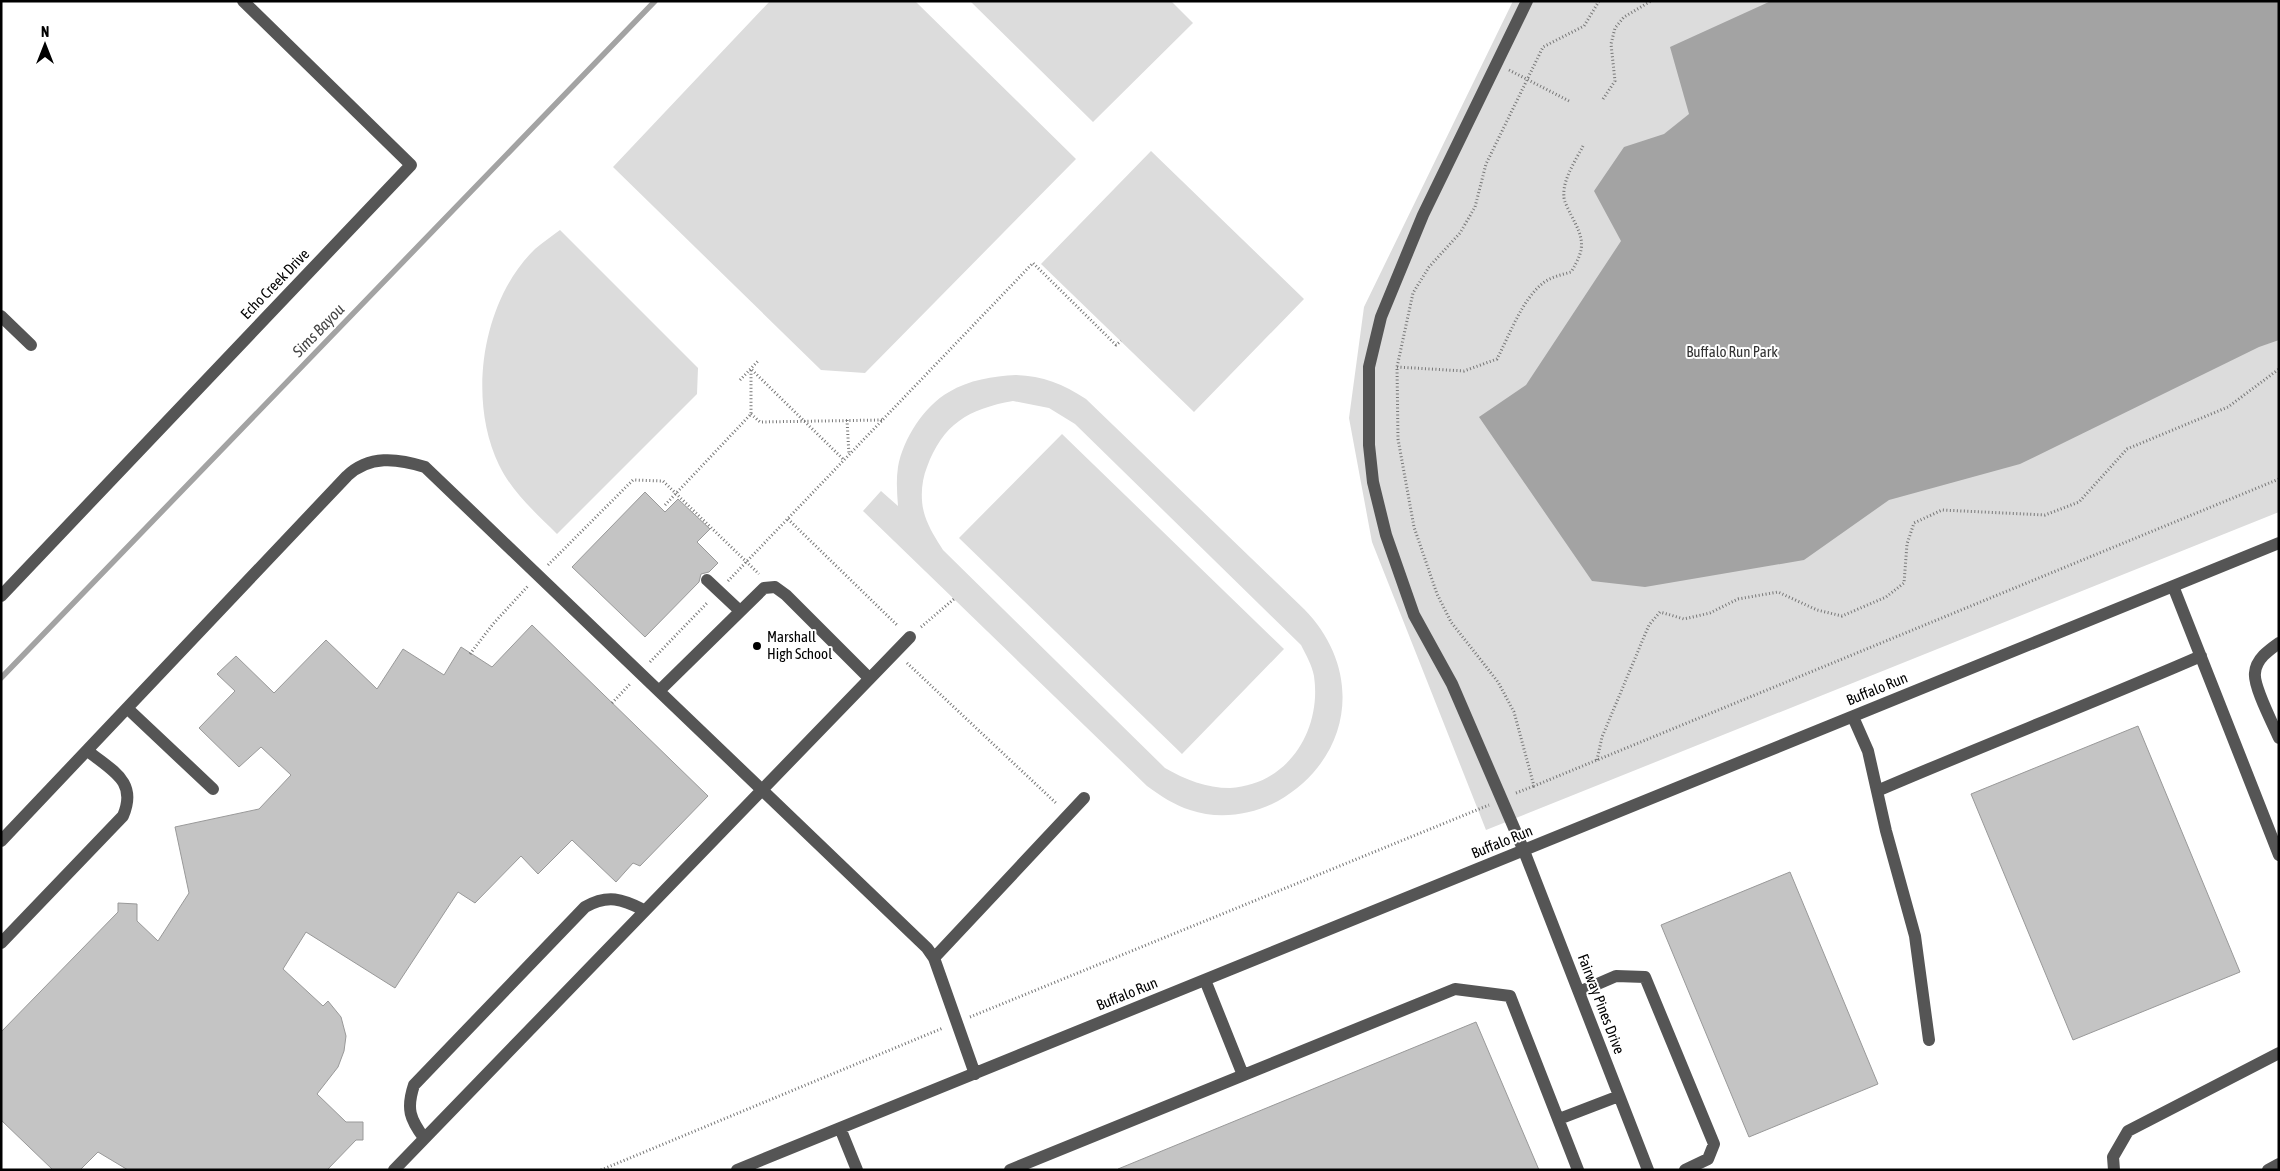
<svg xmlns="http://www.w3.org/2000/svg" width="2280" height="1171" font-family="'Asap Condensed',sans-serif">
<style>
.green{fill:#dcdcdc;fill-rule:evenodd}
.water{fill:#a3a3a3}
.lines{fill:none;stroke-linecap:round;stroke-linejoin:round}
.stream{stroke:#a3a3a3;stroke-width:5.5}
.building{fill:#c4c4c4;stroke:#999}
.path{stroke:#777;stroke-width:3;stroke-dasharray:1 2.5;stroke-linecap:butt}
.minor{stroke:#555;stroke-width:12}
.poi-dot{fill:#000;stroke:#fff;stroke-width:2}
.labels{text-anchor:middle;stroke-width:4;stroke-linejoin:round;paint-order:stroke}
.street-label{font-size:15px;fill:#000;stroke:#fff}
.park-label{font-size:15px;fill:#333;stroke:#fff}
.poi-label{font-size:15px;fill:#000;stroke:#fff;text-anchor:start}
.water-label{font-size:16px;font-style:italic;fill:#444;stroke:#fff}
</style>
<rect width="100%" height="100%" fill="#fff"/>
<path class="green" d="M770,1H915L1076,159L865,373L821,370L613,167Z
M970,1H1171L1193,23L1093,122Z
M1513,1H2279V512L1486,830L1372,542L1349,418L1364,307Z
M1151,151L1304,299L1194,412L1041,264Z
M560,230L698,368L697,394L557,534C536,513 512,492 499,465C467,399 482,300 535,249C543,242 552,236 560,230Z
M1016,375C1043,376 1063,384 1086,399L1304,609C1364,670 1353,758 1278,801C1252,815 1219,820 1190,810C1174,805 1161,796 1147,786L863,511L881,491L898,506C897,493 896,480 898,467C903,439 924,406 949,392C969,380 993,376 1016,375ZM1013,401L1049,408L1075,424L1301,645C1306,655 1312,665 1314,676C1322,730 1288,785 1230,788C1206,788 1186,780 1165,768L943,550C936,539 929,528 925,516C920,501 921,482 927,467C943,424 968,409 1013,401Z
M1062,434L1284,649L1182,754L959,538Z"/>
<path class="water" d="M1771,1H2279V340L2259,347L2020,464L1889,500L1804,560L1645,587L1592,581L1479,417L1526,385L1621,241L1594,191L1624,147L1664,134L1689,114L1670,47Z"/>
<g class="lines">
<path class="stream" d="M1,678L655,1"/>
</g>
<path class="building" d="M645,492L665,512L678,499L710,529L697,542L718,563L709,572L701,574L699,582L645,637L572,567Z
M532,625L708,796L640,866L633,863L616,882L572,840L538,874L521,856L475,903L458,892L395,988L306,932L283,969L323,1006L328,1001L341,1017L346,1036L344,1051L338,1067L317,1094L346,1122H363V1140H356L327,1170H128L98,1152L80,1170H53L1,1120V1032L118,912V903L137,904V921L158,941L189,893L175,827L259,809L291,775L261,747L239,767L199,728L235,691L217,674L236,656L274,693L326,640L377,689L403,649L444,675L461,647L492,667Z
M2138,726L2240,972L2073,1040L1971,794Z
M1790,872L1878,1084L1749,1137L1661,925Z
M1476,1022L1539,1170H1118V1169Z"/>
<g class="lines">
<path class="path" d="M1599,1L1584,26L1543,47L1486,164L1475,207L1460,233L1429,267L1413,293L1397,367L1398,439L1414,527L1437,594L1451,622L1498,682L1514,712L1534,786L2279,479
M1509,70L1569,101
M1603,99L1615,81L1611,44L1615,28L1624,17L1651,1
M1397,367L1464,371L1497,359C1509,336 1522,300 1542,284C1550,277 1561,275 1571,272C1586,248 1584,239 1571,215C1569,210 1564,202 1564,197C1562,180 1576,160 1583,146
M740,380L759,360
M751,414L760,422L882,420
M847,420L849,455
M665,505L751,414V369L844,460
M788,519L898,626
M548,565L633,480L663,481L759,574
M728,581L1033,263L1116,345L1121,341
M921,627L954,599
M470,654L493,624L528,586
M650,662L708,602
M907,663L1057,804
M612,703L631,683
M1597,760L1602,737L1649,625L1660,612L1684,619L1710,613L1738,599L1778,592L1817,610L1842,616L1886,597L1904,583L1907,544L1914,523L1942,510L2045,515L2079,502L2127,449L2228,407L2279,369
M1516,793L1534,786
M970,1017L1489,805
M601,1170L943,1028"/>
<path class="minor" d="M1527,1L1423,215L1381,317L1369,367V445L1373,482L1386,535L1414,615L1452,684L1524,851L1648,1170
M1,316L31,345
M707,580L740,611
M2173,586L2279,855
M1,596L411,165L243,1
M2279,643C2269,650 2256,659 2255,673C2253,686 2273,724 2279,738
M659,691L764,588L775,587L786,595L869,678
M127,708L213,789
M1853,717L1868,751L1886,831L1915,936L1929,1040
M1877,791C1984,745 2093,703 2201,656
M1,841L347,476C369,455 397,458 425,467L927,948L934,958L975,1074
M1,943L123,816C138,781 112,771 88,751
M934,958L1084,798
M1205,980L1243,1075
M1579,992L1616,976L1645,977L1714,1144L1708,1159L1685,1170
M1559,1119L1619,1096
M840,1128L857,1170
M424,1138C410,1119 406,1109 414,1085L585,907C608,894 622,899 644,910
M394,1170L910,637
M737,1170L2279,543
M1010,1170L1455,989L1510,996L1578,1170
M2114,1170L2113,1157L2128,1131L2279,1053
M2268,1170L2279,1164"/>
</g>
<circle class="poi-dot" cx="757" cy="646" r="5"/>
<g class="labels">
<g class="street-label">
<text transform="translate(275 284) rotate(-46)" y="5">Echo Creek Drive</text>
<text transform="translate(1877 689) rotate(-22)" y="5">Buffalo Run</text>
<text transform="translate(1502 842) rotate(-22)" y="5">Buffalo Run</text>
<text transform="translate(1127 994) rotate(-22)" y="5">Buffalo Run</text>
<text transform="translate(1601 1004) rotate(69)" y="5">Fairway Pines Drive</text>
</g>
<g class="park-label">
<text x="1732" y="357">Buffalo Run Park</text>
</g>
<g class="poi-label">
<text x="767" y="642">Marshall<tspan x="767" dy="17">High School</tspan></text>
</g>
<g class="water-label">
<text transform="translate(318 330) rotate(-46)" y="6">Sims Bayou</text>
</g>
</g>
<rect width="2280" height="1171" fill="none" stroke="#000000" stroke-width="5"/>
<g transform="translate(45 45)" stroke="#ffffff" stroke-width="4" paint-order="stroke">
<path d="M0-4L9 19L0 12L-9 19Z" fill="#000000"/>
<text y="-8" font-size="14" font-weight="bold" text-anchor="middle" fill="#000000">N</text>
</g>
</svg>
